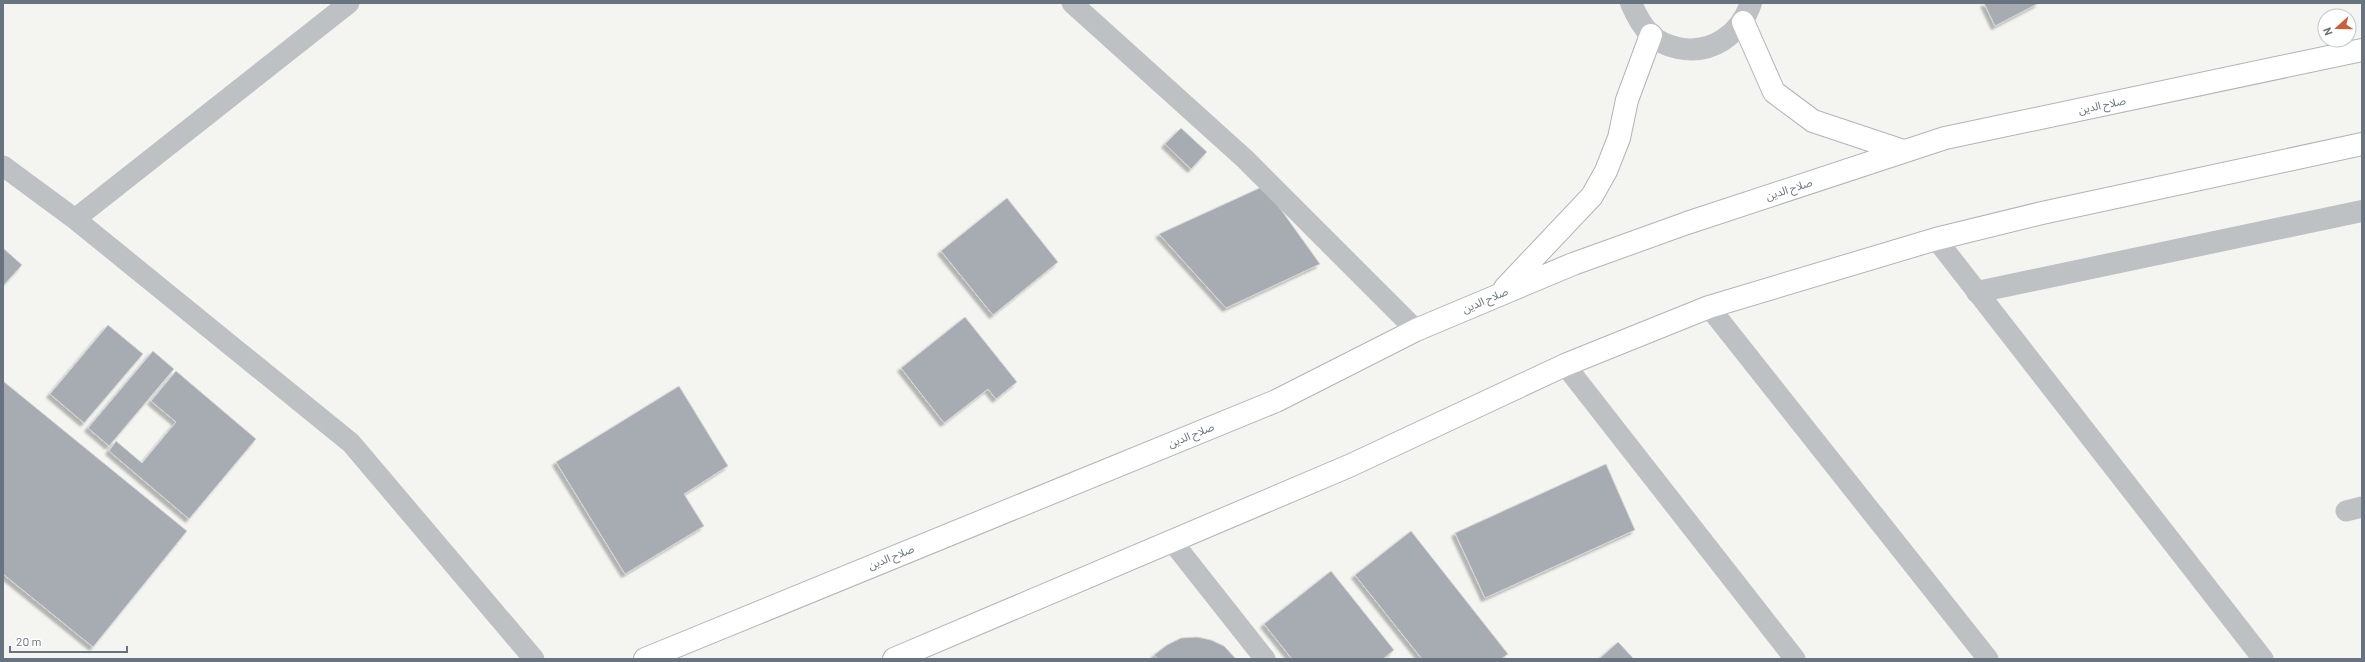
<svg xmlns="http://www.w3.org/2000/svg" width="2365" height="662" font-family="Barlow,'Noto Sans Arabic',sans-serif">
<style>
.building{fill:#a6acb1;stroke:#d5d6d4;filter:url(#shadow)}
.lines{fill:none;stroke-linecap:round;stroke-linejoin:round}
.trunk-casing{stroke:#b1b4b7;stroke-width:24}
.service{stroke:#bec1c4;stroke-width:21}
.minor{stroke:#bec1c4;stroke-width:22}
.trunk{stroke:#fff;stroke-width:22}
.labels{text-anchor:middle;stroke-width:4;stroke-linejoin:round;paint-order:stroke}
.street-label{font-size:11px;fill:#67737e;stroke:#fff}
</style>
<defs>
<filter id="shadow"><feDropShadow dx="-3.5" dy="3.5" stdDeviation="1" flood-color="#0004"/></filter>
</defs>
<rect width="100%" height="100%" fill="#f4f4f1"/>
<path class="building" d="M1984,3H2039L1995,26Z
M1181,128L1207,152L1191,169L1165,144Z
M1264,186L1320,264L1226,308L1159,234Z
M1007,198L1058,262L993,315L941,251Z
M3,248L22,265L3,286Z
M965,317L1017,382L996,399L988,389L944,423L901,368Z
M108,325L143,354L84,423L50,394Z
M153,351L174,369L109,446L88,428Z
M176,371L256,439L189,519L109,451L116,441L142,463L176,422L151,401Z
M3,381L187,531L93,647L3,574Z
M679,386L728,466L684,494L704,526L625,574L556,462Z
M1606,464L1635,530L1485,598L1455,533Z
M1411,531L1508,654L1501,659H1422L1355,575Z
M1331,571L1394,650L1383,659H1292L1264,624Z
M1197,637L1211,640L1224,646L1236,659H1158L1154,655L1167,645L1181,638Z
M1618,642L1634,659H1599Z"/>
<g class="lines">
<defs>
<path id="trunk" d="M1743,22L1774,92L1813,121L1903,151
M1505,288L1592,196L1606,171L1619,138L1627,100L1651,35
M645,659L1276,401L1416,330L1573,264L1687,223L1945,138L2362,50
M894,659L1349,466L1565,365L1709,307L1936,239L2042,213L2362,144"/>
</defs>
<use href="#trunk" class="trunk-casing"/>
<path class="service" d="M1072,3L1245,159L1416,330
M3,166L75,219L351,443L534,659
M75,219L349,3
M1936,239L2263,659
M1709,307L1988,659
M1565,365L1795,659
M2346,511L2362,507
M1171,540L1265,659"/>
<path class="minor" d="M1631,3C1636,15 1641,25 1650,34C1657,41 1668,46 1678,48C1711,55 1740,35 1751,3
M1977,292L2362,211"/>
<use href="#trunk" class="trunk"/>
</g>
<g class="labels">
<g class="street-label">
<text transform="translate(2102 105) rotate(-12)" y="4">صلاح الدين</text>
<text transform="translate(1789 189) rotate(-18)" y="4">صلاح الدين</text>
<text transform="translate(1485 300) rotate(-23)" y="4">صلاح الدين</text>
<text transform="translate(1191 435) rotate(-22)" y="4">صلاح الدين</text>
<text transform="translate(891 557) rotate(-22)" y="4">صلاح الدين</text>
</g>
</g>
<rect width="2365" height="662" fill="none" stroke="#67737e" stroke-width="8"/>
<g transform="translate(2337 28) rotate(249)"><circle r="19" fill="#ffffff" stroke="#c2c7cb"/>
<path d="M0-3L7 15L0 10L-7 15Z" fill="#cc5e39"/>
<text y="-6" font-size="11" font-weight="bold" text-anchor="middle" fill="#67737e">N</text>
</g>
<path d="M10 646v6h117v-6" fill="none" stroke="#67737e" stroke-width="2"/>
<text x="16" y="646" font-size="12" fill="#67737e" stroke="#ffffff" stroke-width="3" paint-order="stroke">20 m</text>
</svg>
